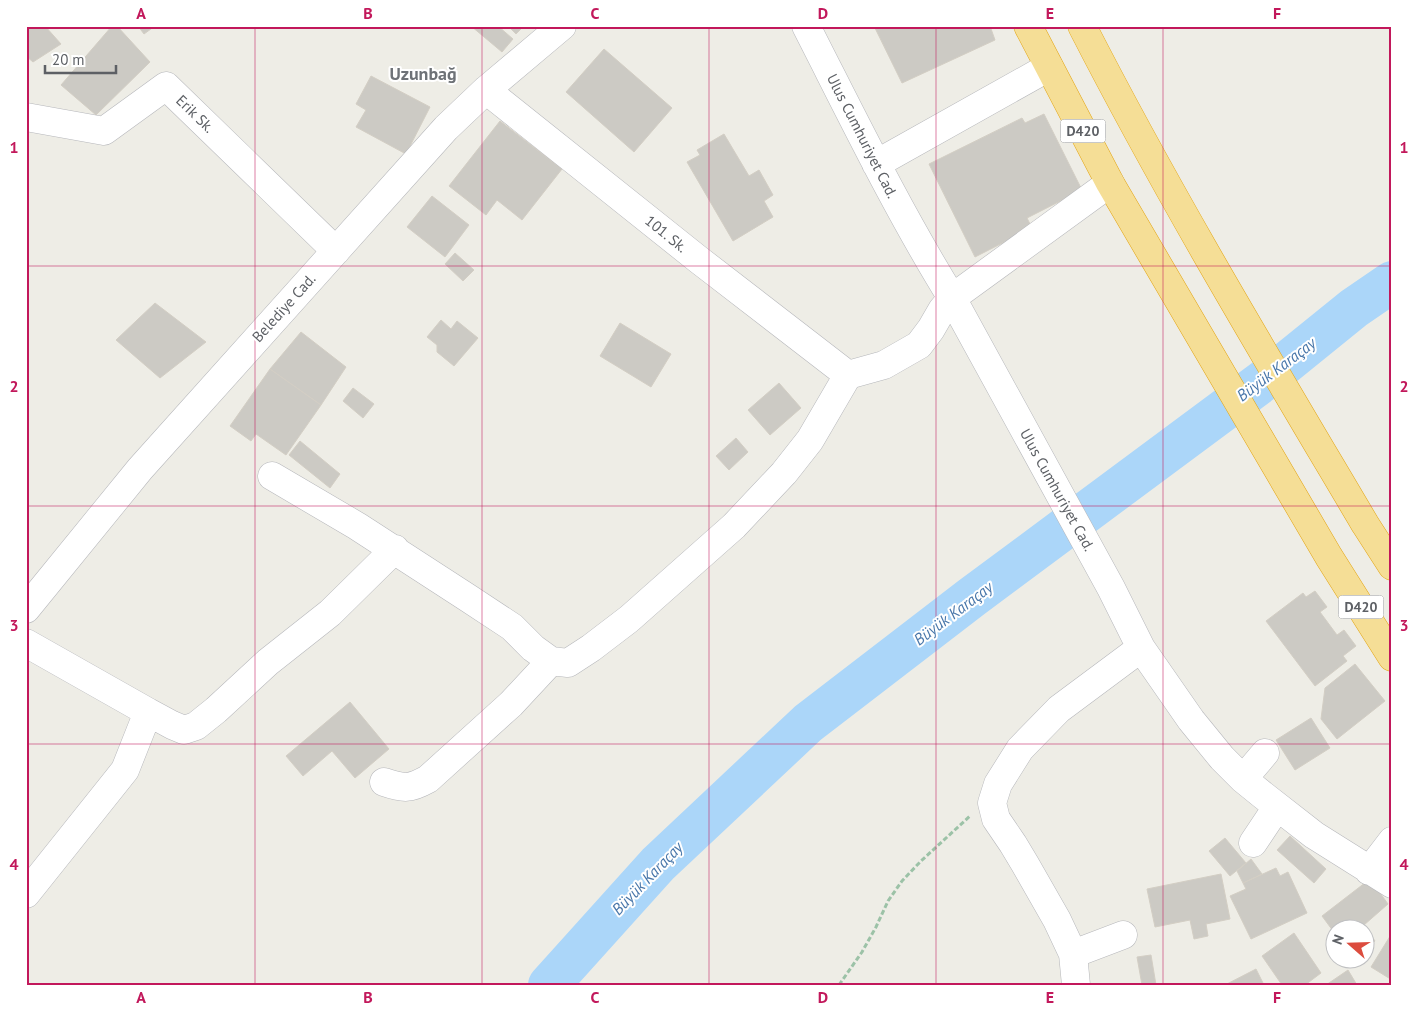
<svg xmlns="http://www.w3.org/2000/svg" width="1418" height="1011" font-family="'PT Sans',sans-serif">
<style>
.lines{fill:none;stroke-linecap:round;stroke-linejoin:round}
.river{stroke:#abd6f9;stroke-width:42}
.building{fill:#cccac4;stroke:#d3cec4}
.minor-casing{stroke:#b6b7bb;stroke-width:29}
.highway-casing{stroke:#e3a411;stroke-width:29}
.path{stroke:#9cc2a7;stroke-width:3;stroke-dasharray:5 2.5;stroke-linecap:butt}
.minor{stroke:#fff;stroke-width:28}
.highway{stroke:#f5de96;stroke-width:28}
.grid{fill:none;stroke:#c2185b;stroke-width:1;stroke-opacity:0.55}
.labels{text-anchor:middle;stroke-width:4;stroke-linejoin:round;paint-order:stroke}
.shield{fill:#fff;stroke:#8e9093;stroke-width:1}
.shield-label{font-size:14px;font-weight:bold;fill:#5d6065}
.street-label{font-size:15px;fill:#5d6065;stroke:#fff}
.water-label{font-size:16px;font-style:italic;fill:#4977aa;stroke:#fff}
.quarter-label{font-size:18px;font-weight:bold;fill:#6e7277;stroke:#fff}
.neatline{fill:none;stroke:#c2185b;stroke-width:2}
.grid-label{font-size:16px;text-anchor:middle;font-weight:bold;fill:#c2185b}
</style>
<rect width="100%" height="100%" fill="#eeede6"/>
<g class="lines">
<path class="river" d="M549,985L658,864L808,723L972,597L1275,372L1354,308L1392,282"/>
</g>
<path class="building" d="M26,26H45L61,44L33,62L26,56Z
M112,26H117L150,62L96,115L61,85Z
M138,26H155L144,34Z
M471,26H498L513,39L502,52Z
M508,26H524L516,34Z
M874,26H990L995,40L902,83Z
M604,49L672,108L634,152L566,92Z
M371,76L430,107L406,154L356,127L366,110L356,104Z
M1044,114L1082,190L1027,218L1032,228L975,257L929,164L1022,118L1025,123Z
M500,121L562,169L522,220L497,200L486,215L449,186Z
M724,134L749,176L759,170L773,195L764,201L773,217L733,241L687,162L700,155L697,150Z
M432,196L469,225L445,257L407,227Z
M455,253L474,270L463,281L445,264Z
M155,303L206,342L160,378L116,340Z
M441,320L451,329L457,321L478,338L454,366L437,352V345L427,337Z
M620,323L671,354L651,387L600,356Z
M301,332L346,367L321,405L270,369Z
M270,369L321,405L286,455L256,434L251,441L230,426Z
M779,383L801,408L770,435L748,410Z
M353,388L374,404L363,418L343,401Z
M736,438L748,452L729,470L716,456Z
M300,441L340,474L330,488L289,455Z
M1315,591L1327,607L1320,612L1337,635L1344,630L1356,646L1343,656L1347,661L1315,686L1266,621L1303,593L1306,597Z
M1355,664L1385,701L1337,739L1321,719L1325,688Z
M350,702L389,749L355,778L332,751L303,776L286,756Z
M1311,718L1330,748L1295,770L1276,740Z
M1290,836L1326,869L1314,883L1277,850Z
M1225,838L1246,863L1230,876L1209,851Z
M1251,859L1262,874L1243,883L1237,871Z
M1276,868L1280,876L1288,872L1307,913L1251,939L1230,896L1246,889L1243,883Z
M1221,874L1230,919L1206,924L1208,936L1194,939L1190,920L1155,927L1147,889Z
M1370,879L1388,904L1364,925L1375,941L1366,948V928H1336V935L1322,916Z
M1294,933L1321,973L1305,985H1282L1262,956Z
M1392,933V980L1371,967Z
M1151,955L1156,985H1142L1137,957Z
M1256,969L1264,985H1225Z
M1348,970L1357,985H1326Z"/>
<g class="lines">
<defs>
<path id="minor" d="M806,26C853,118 898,211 952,298L1111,588L1141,648L1191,720L1222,758L1243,779L1264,796L1314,835L1392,884
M486,90L699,260L848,375
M26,117L104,131L166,86L336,251
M876,164L1049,67
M272,476L357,526L468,598L512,627L533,648L551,661L568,663L591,648L629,619L734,526L784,473L810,440L848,375L884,365L919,345L931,329L942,310L952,298L1110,183
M26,609L140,469L446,128L486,90L562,26
M26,643L148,712L125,770L26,894
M148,712L172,725L184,730L196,726L216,710L268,662L330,613L395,549
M1243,779L1265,753
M384,782C404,789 410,789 428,779L511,704L551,661
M1253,843L1277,807
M1369,871L1392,841
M1073,954L1123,935
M1076,985L1073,954L1057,920L1025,864L1013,844L996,819L992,803L998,784L1020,749L1059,709L1141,648"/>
<path id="highway" d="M1028,26L1110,183L1329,557L1392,657
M1082,26C1169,196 1268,360 1365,524L1392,566"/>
</defs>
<use href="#minor" class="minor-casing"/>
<use href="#highway" class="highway-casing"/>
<path class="path" d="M839,985L862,952L876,927L888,901L902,881L921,861L970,816"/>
<use href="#minor" class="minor"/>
<use href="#highway" class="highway"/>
</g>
<path class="grid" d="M255,26V985M482,26V985M709,26V985M936,26V985M1163,26V985M26,266H1392M26,506H1392M26,744H1392"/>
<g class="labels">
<g class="shield">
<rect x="1060.5" y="119.5" width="45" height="23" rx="4"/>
<rect x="1338.5" y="595.5" width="45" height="23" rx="4"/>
</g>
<g class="shield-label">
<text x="1083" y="136">D420</text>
<text x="1361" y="612">D420</text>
</g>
<g class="street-label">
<text transform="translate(195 114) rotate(44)" y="5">Erik Sk.</text>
<text transform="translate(862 136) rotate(63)" y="5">Ulus Cumhuriyet Cad.</text>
<text transform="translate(666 234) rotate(39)" y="5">101. Sk.</text>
<text transform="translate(284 308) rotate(-48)" y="5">Belediye Cad.</text>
<text transform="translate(1057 490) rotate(61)" y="5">Ulus Cumhuriyet Cad.</text>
</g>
<g class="water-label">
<text transform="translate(1276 369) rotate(-37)" y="6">Büyük Karaçay</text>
<text transform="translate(953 613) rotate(-37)" y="6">Büyük Karaçay</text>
<text transform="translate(647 878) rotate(-46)" y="6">Büyük Karaçay</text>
</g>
<g class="quarter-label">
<text x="423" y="80">Uzunbağ</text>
</g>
</g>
<rect width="1418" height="1011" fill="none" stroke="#ffffff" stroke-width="55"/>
<g transform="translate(1350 944) rotate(290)"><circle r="24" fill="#ffffff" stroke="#bebfc1"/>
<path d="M0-4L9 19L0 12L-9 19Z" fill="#dc4c3e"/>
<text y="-8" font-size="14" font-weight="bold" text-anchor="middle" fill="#5d6065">N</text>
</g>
<path d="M45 65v8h71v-8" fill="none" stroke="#5d6065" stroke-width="2.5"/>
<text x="52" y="65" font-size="15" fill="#5d6065" stroke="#ffffff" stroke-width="4" paint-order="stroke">20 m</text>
<rect x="28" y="28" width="1362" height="956" class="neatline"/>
<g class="grid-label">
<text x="141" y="19">A</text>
<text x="368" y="19">B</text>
<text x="595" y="19">C</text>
<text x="823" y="19">D</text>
<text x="1050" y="19">E</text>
<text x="1277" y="19">F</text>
<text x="14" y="153">1</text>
<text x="1404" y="153">1</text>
<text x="14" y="392">2</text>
<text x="1404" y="392">2</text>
<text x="14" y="631">3</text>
<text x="1404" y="631">3</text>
<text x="14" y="870">4</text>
<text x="1404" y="870">4</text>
<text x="141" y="1003">A</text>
<text x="368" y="1003">B</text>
<text x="595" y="1003">C</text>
<text x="823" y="1003">D</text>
<text x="1050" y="1003">E</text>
<text x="1277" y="1003">F</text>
</g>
</svg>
